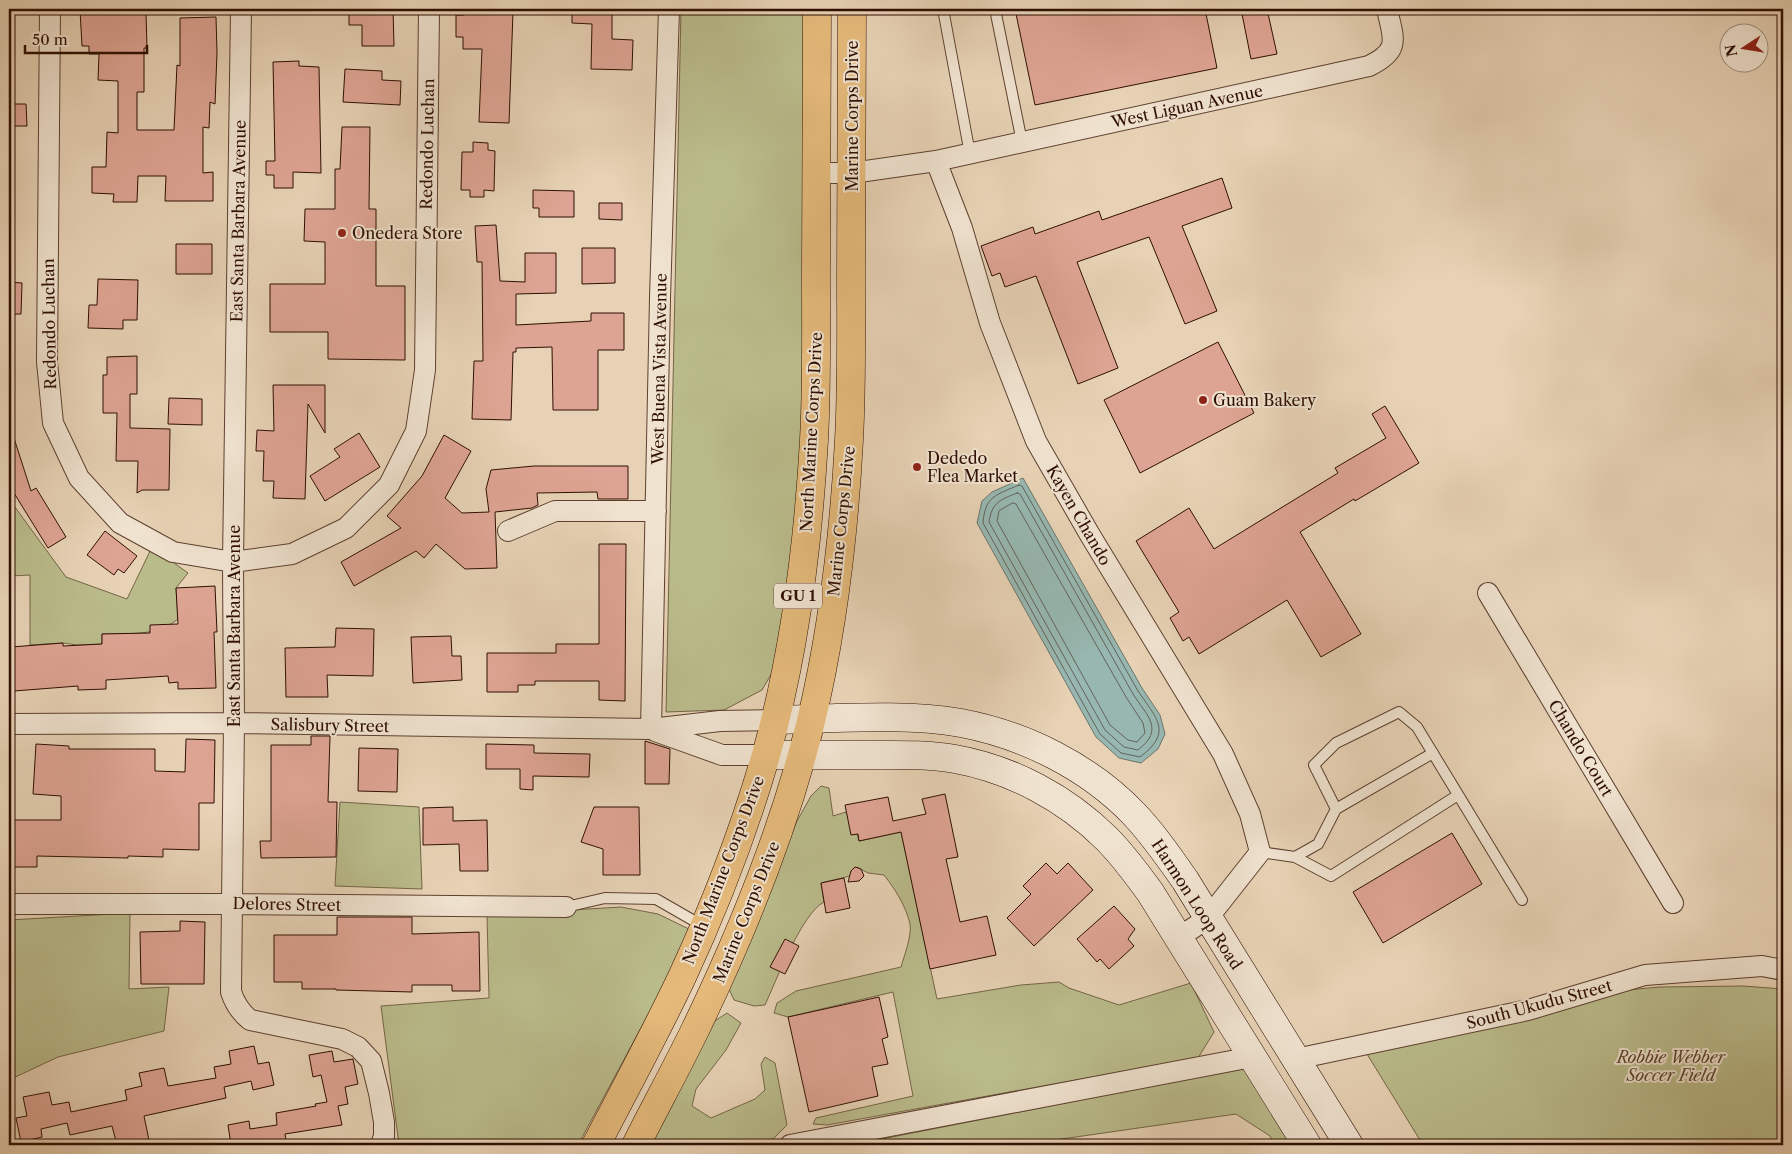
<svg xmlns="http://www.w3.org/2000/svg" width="1792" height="1154" font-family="'Libre Caslon Text',serif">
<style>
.green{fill:#babb8b;stroke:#746546}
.water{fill:#97b7b0;stroke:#6d746a}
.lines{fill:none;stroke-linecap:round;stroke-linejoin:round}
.shore{stroke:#636359;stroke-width:1}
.building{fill:#dea493;stroke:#2f0f02}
.service-casing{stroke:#5d402f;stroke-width:12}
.minor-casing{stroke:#5d402f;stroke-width:22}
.secondary-casing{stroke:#2f0f02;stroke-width:29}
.primary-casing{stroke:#2f0f02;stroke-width:29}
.service{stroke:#efe2cf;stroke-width:10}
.minor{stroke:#efe2cf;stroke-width:20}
.secondary{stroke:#efe2cf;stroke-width:28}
.primary{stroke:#e4b97a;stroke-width:28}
.poi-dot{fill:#8f2418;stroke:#efe2cf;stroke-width:2}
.labels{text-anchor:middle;stroke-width:4;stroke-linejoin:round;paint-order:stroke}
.shield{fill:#efe2cf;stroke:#694e40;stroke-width:1}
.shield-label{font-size:15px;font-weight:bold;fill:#2f0f02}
.street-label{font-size:16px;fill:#2f0f02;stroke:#efe2cf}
.poi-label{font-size:16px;fill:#2f0f02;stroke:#efe2cf;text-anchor:start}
.park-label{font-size:16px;font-style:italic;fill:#59432b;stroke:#efe2cf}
</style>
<rect width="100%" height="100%" fill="#e7d2b5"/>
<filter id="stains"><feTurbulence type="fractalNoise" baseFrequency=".004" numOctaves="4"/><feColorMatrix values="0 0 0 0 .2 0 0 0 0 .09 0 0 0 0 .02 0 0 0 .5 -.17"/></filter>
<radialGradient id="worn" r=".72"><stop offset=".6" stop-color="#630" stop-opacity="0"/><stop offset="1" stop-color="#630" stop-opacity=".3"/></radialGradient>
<path class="green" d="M681,9H805V427L784,652L762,690L724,710L666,712Z
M9,499L66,577L127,599L152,547L188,573L176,588L178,619C157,637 127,633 102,634V644L77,645L63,643L30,645V575L9,576Z
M821,786L829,788L833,816L846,812L857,834L859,841L901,832L937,999L1021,985L1059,982L1069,988L1119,1005L1191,983L1214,1032L1198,1058L827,1125L813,1124L816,1118L913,1096L893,992L788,1017L774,1013L777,1003L796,991L901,967C904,956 912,936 910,924C906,906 895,889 884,875L868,873L857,867L851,871L850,876L821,883L824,902C802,913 776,981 765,1005L754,1006L734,1000L729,989L797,821L811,796Z
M340,802L419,807L422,889L335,886Z
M621,907L658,914L693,931L578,1145H399L381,1006L489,998L487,915Z
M130,913L129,989L169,987L164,1031L58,1057L9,1080V920Z
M1743,986L1783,989V1145H1423L1359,1041L1572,995L1660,987Z
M727,1013L741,1023L726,1050L696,1089L692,1106L711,1118L755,1099L765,1090L761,1064L765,1057L775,1063L787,1125L773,1139L739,1145H651L707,1026Z
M1249,1067L1295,1145H1275L1270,1136L1236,1114L1020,1145H851Z"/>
<path class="water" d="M1023,478L1142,688L1160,715L1165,734L1158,749L1141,763L1119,758L1096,737L977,523L982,501L992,492Z"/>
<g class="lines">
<path class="shore" d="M1019,485L1022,486L1138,691C1157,719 1173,732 1140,757L1121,753L1100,734L983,523C985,496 996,495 1019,485Z
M1017,493L1020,494L1133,694C1147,716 1165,729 1138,750L1124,747L1105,730L989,522C992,502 1000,500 1017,493Z
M1013,503L1016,504L1126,697L1143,723L1145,733L1137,742L1128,740L1110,725L997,521L999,511Z"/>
</g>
<path class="building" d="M127,9L126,14L146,13L147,48H144V92H137V130H174L177,65L180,66V18L216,17L217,53L215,104L210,102L209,128L203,127V173L213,172V201H165L166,176H138L137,202H113L114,194L92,193V167H106L107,132L118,133V81L98,80L99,54H89V46H82L80,10Z
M349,9H393L394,46H362V25H349Z
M464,9H493V12H513L509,123L479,122L482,49H463V37H456V15H464Z
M572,9H612V39L633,40L632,70L591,69L592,24L572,23Z
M1015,9H1205L1217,68L1035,105Z
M1241,9H1267L1277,54L1251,59Z
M299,61V66L319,67L321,173L293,172V188H274V175H266V161H275L273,62Z
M345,69L382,71V80L401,81L400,105L343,102Z
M9,104H26L27,126H9Z
M342,127H370L369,209H376V286H405V360L328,359V332H270V284H325V242L304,241L305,209H335V169H340Z
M473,142L488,143V150L495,151L494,191L484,190V197H470V190H461L462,152H473Z
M1222,178L1232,208L1182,226L1217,311L1185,324L1149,237L1077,262L1118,368L1078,384L1036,276L1005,287L1000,273L992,276L981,246L1033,227L1035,234L1099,211L1102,220Z
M533,190L574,191V217H539V208H533Z
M599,203H622V220L599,219Z
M496,225L500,281L525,282V253H556V293L516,294V325L591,321V313H624V350H598V410H553L552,347L516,348V352H513L511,420L472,419L474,361H483L482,262H477L475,226Z
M176,244H212V274H176Z
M582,248H615V283L582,284Z
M98,279L138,280L137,320H123V329L88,328L89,305H97Z
M9,282L22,283L21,314H9Z
M1218,342L1254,413L1140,473L1104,400Z
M137,356V394H130V428L170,429L169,490H142L137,493L138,461H116L117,413H103V375H107V357Z
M273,385H325V433L308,404L305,499L273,498L274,481H263L264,451H256L257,430L274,431Z
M169,398L202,399V425L168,424Z
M1385,406L1419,463L1355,501L1354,499L1300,532L1361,634L1321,657L1287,600L1199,654L1189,637L1183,641L1170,618L1179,612L1136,541L1189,508L1214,549L1338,473L1335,468L1386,438L1372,414Z
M9,432H12L31,491L36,488L66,537L48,548L9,485Z
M359,433L380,467L325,501L310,476L340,457L334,449Z
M444,435L471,451L445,498L462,513L489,512L486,489L491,470L534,466H628V499H598L597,492L537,493L538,505L532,508L495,512L497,568L465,569L436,544L424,558L416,551L354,586L341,562L401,528L387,516L422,476Z
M105,531L137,556L124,573L118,569L114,575L87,555Z
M599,544H626L625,701L599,700V681H535V685H518V692H487V653H556V644H599Z
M215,586L217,632H214L216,688L178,689V682L169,683L168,676L106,680V689L78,690V686L14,691L11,647L63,643V646L102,644V634L150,633V625L178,624L176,588Z
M336,628L374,629L373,676L327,675L328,697H286L285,648L335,647Z
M451,636L452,656H461L462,680L413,683L411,637Z
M311,736H330L328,802H337L336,857L261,858L260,841H271V745H311Z
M186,739L215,740L214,803H199V850L163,849V857L128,856V858L37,856V867H13V820H61V796L33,794L36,744L69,746V749H155V771L185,772Z
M645,741L670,749L669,784H645Z
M486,744L534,745V753L590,754L589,777L533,776V790L520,789V769H486Z
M359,748L398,749L397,792L358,791Z
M945,794L958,857L946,859L960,922L987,916L996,955L930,969L901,832L859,841L858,834L851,835L845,805L888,797L893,821L926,814L922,799Z
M453,807V821L487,820L488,871H460L459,844L423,845V808Z
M594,807H639L640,875H603V849L581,842Z
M1452,833L1482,884L1383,943L1353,892Z
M1046,863L1057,874L1068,863L1093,890L1034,946L1007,918L1031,894L1023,886Z
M855,867L861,869L864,876L859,881L848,882L851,871Z
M844,878L850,908L826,913L821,883Z
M1114,906L1135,929L1128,939L1134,946L1109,969L1100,959L1097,962L1077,939Z
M337,917H412V934L479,932L480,991H452V985H412V992L336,990V989H302V982H274V935H337Z
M180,921L205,922L204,984H141L140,932L180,931Z
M785,939L799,946L785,974L770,967Z
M879,997L888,1037L882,1039L888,1064L872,1067L878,1096L809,1112L788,1017Z
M254,1046L258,1064L269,1062L274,1085L253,1090L251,1081L224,1087L226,1098L144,1116L150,1145H117L112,1126L70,1135L67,1123L41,1129L42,1137L21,1142L16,1118L27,1116L23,1097L49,1092L52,1105L69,1102L71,1112L108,1104L127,1100L125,1090L142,1086L139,1073L164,1068L168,1086L216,1078L214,1067L231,1064L229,1051Z
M332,1051L334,1062L353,1059L358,1084L345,1087L348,1104L338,1106L342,1125L285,1134L287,1145H231L228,1125L249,1121L250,1129L277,1125L276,1113L316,1106L315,1104L327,1102L321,1075L313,1077L309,1055Z"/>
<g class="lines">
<defs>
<path id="service" d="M943,9L970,154
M995,9L1022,142
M1336,809L1433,753
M1260,852L1295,857L1318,844L1336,809L1314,765L1336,743L1399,712L1417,727L1522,900
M1295,857L1331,876L1458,795
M566,907L605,898L656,899L703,926"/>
<path id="minor" d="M50,9L47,362L53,423L79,478L120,523L173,552L233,562L292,554L346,528L389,485L416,431L425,370L429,9
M241,9L233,562L234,723L231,992C235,1004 240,1012 250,1020L342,1039L358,1047L371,1061L379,1093L384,1122V1136L381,1145
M936,161L1369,66C1402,50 1393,38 1387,9
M817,173H852L936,161L962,228L990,323L1036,441L1090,535L1223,754L1250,814L1260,852L1208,918L1178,938
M508,531L555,511H656
M1488,593L1673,903
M9,724L234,723L651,729L720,721L775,720
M651,729L660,298L669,9
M655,731L722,755H766
M9,904H234L566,907
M1296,1059L1528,1010L1645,975L1762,966L1783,970
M790,1145L1252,1057"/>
<path id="secondary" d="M775,720C833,719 905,713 961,723C1025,735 1089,767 1134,814C1153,834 1169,857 1185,880L1349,1145
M766,755C800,755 834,755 868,755C897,755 926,754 955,759C1011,769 1066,798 1107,839C1123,855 1136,873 1150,892L1307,1145"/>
<path id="primary" d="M596,1145C625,1089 655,1034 682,977C715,906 744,831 766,755C795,653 808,546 814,440C817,385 816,330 816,275C817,186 817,97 817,9
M636,1145C655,1107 676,1069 695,1030C743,931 785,827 811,721C833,629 844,534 849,440C852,385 851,330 851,275C851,186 852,97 852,9"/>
</defs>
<use href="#service" class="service-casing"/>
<use href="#minor" class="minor-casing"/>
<use href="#secondary" class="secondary-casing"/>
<use href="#primary" class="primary-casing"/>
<use href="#service" class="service"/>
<use href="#minor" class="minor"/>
<use href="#secondary" class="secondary"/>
<use href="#primary" class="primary"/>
</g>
<g class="poi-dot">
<circle cx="342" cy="233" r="5"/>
<circle cx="1203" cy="400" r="5"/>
<circle cx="917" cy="467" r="5"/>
</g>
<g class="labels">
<rect class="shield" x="774" y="583.5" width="48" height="25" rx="4"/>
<g class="shield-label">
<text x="798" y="601">GU 1</text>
</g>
<g class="street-label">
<text transform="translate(1187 106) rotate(-12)" y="6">West Liguan Avenue</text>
<text transform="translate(852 116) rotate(-90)" y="6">Marine Corps Drive</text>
<text transform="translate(427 144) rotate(-89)" y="6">Redondo Luchan</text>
<text transform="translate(238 221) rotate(-89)" y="6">East Santa Barbara Avenue</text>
<text transform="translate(49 324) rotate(-91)" y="6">Redondo Luchan</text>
<text transform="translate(659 369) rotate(-89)" y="6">West Buena Vista Avenue</text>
<text transform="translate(811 432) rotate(-87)" y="6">North Marine Corps Drive</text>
<text transform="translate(1079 515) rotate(60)" y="6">Kayen Chando</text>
<text transform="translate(841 521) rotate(-84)" y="6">Marine Corps Drive</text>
<text transform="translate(234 626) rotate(-90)" y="6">East Santa Barbara Avenue</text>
<text transform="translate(330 725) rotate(1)" y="6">Salisbury Street</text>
<text transform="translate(1581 748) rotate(59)" y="6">Chando Court</text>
<text transform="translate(723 870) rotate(-69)" y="6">North Marine Corps Drive</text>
<text transform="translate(287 904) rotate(1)" y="6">Delores Street</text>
<text transform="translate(1197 904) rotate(57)" y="6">Harmon Loop Road</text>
<text transform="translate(746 912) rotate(-68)" y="6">Marine Corps Drive</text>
<text transform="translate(1539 1004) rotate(-15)" y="6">South Ukudu Street</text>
</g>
<g class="poi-label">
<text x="352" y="239">Onedera Store</text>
<text x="1213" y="406">Guam Bakery</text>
<text x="927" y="464">Dededo<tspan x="927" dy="18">Flea Market</tspan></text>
</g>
<g class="park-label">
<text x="1671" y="1063">Robbie Webber<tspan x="1671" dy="18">Soccer Field</tspan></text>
</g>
</g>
<rect width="1792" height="1154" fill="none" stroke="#e7d2b5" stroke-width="30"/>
<rect x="10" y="10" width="1772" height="1134" fill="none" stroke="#2f0f02" stroke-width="2.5"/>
<rect x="15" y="15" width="1762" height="1124" fill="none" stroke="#2f0f02"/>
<g transform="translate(1744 48) rotate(258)"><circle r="24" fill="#efe2cf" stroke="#a28e7d"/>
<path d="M0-4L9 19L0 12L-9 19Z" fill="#8f2418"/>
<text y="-8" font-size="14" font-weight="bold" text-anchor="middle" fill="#2f0f02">N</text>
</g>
<path d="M25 45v8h122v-8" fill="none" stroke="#2f0f02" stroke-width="2.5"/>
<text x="32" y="45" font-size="15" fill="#2f0f02" stroke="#efe2cf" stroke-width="4" paint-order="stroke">50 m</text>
<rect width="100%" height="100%" filter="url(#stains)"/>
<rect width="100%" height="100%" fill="url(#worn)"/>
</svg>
